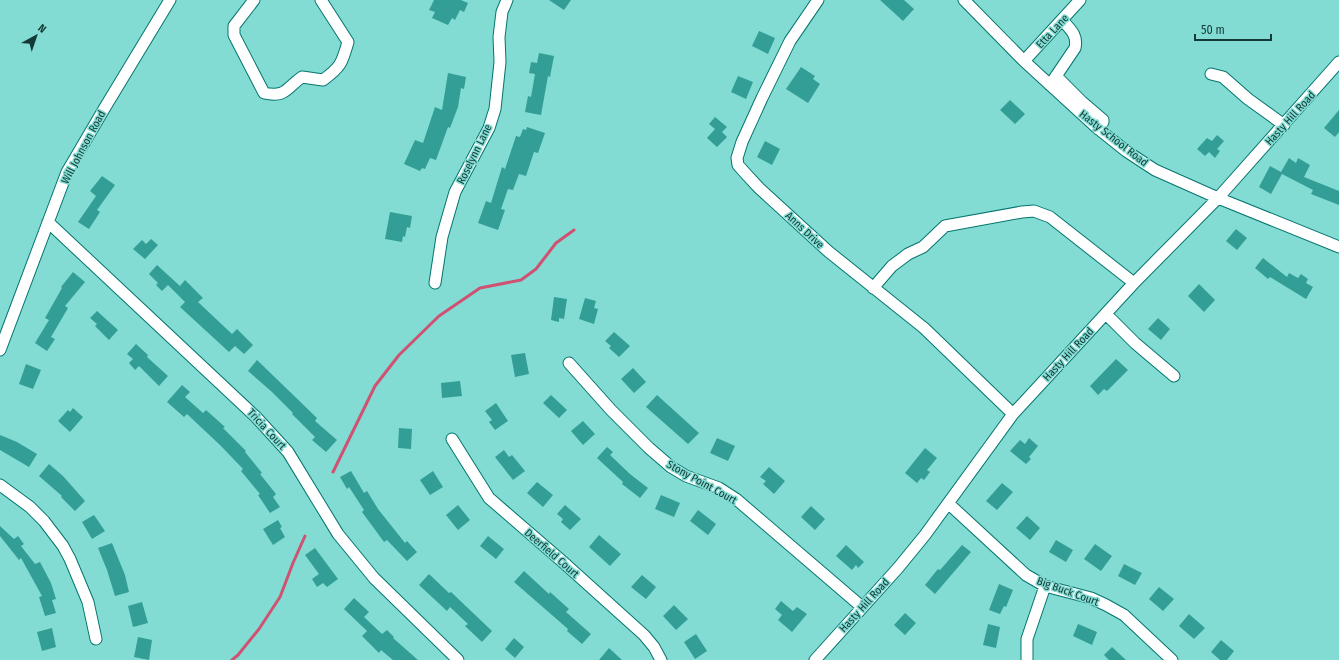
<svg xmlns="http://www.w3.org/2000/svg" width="1339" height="660" font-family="'Fira Sans Condensed',sans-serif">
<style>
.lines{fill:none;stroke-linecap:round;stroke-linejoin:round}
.stream{stroke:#cf5272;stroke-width:3}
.building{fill:#339e96}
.minor-casing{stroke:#04756e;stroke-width:13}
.minor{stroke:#fff;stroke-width:11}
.labels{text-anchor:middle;stroke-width:3;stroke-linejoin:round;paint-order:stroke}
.street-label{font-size:11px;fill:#133a36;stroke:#82dcd3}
</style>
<rect width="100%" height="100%" fill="#82dcd3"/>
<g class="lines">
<path class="stream" d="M333,472L375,386L399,355L439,316L480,288L521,280L536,269L556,243L574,230
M232,660L238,655L259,629L280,597L293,563L305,536"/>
</g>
<path class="building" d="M434,0H461L468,3L464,12L460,10L455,20L452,18L448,25L432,18L435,12L429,10Z
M549,0H571L564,10Z
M880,0H904L914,9L903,21Z
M759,31L775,38L768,54L752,46Z
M539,53L554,56L550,77L548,76L541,115L525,112L528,96L531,97L535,74L529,73L531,62L537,63Z
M801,67L815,76L813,79L820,84L808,103L786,89Z
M448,73L466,77L464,89L461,88L458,107L450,128L448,127L436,160L430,158L425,169L422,168L420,171L404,164L415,140L423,143L435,107L442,110Z
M738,76L753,82L746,99L731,92Z
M1010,100L1025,114L1015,124L1000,110Z
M1339,110V132L1335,137L1324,128Z
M715,117L727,127L722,132L727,137L717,147L707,138L715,129L709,124Z
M527,127L545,133L538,153L534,152L526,176L519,174L513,190L508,189L501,209L505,210L498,230L478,223L486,201L491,203L502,167L505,169L516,136L520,137L523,129L526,130Z
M1217,135L1224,141L1217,149L1220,151L1215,158L1209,152L1205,156L1197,149L1207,138L1212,141Z
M765,141L780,149L772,165L757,157Z
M1289,158L1296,163L1298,158L1310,165L1304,177L1339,191V205L1311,194L1313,190L1282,174L1271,194L1259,187L1270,166L1281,172Z
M102,176L115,185L97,210L100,212L89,229L78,222L96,196L90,191Z
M390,212L412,216L410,228L407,227L405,237L403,236L402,242L385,239Z
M1236,229L1247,238L1237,250L1226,241Z
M151,239L158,245L145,259L133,249L142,240L146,244Z
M1263,258L1287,277L1289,273L1298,278L1301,274L1308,279L1306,283L1313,287L1306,299L1270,277L1268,279L1255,268Z
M157,265L180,286L185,280L203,298L198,302L232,334L237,329L253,345L244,354L235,346L229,352L180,307L185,302L168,285L162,291L156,285L158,283L149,274Z
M73,272L85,282L65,306L68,308L51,337L55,339L47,351L35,343L49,320L45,318L62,288L61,287Z
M1199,284L1215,300L1204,312L1188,296Z
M554,297L567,299L564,319L559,318V322L551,320Z
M585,298L596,301L594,308L598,309L594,324L579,319Z
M97,311L118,330L109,340L95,326L97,324L90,318Z
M1158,318L1170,329L1161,340L1148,329Z
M614,332L630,346L619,357L609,348L611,346L605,341Z
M136,344L148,355L147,357L168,376L159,386L139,366L135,370L129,363L133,359L127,354Z
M525,353L529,374L515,377L511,355Z
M1116,359L1128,370L1107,391L1104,389L1098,395L1090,386Z
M257,360L317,418L315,421L337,440L326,452L312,440L315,437L292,414L293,413L272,392L248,371Z
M26,364L41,370L33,389L19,384Z
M633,368L646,382L634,393L621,379Z
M460,381L462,396L442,398L441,383Z
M182,385L190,392L185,397L203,413L206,410L225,427L223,428L246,451L245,452L262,473L260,474L276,494L273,497L280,507L270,513L258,495L260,494L241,471L243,469L221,446L187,414L184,417L167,402Z
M551,395L567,410L559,418L543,403Z
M657,395L699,433L688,444L646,407Z
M496,403L508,421L495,430L489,422L492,420L485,411Z
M73,408L83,417L70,432L58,421L68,410L70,412Z
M583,421L595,434L583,445L571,431Z
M399,428L412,429L411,449L398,448Z
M0,435L17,442L37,454L29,467L0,450Z
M717,438L735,446L728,461L710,453Z
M1029,438L1038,446L1029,457L1031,459L1026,464L1010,451L1020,440L1025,444Z
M607,447L613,452L610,455L630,474L648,488L640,498L622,484L623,482L597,458Z
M925,448L937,458L927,470L930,472L924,480L921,478L917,483L905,473Z
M504,450L509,457L512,455L525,471L513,480L495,457Z
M49,464L63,476L85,501L75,511L61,497L62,496L39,476Z
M769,467L785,481L774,494L763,484L766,481L760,477Z
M351,471L364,493L367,491L378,509L405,543L407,541L417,552L407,561L387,540L384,542L362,512L364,510L349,487L347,489L340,477Z
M433,471L443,487L430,495L420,480Z
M537,482L553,495L543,507L527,493Z
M1002,483L1013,492L997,510L986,501Z
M661,495L680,503L674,517L655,509Z
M458,505L470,520L458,530L446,515Z
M565,505L581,519L570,530L561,522L563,519L557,514Z
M811,506L825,519L815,530L801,517Z
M698,510L716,524L708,535L690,521Z
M94,515L105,531L92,539L82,522Z
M1027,516L1040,528L1030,540L1016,528Z
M278,520L282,527L280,528L285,537L273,545L263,529Z
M0,526L14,539L18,536L24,544L21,546L35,564L40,562L51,583L56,599L52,600L56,613L45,616L39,597L42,596L21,558L19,560L0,536Z
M599,535L621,554L610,566L589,547Z
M488,536L504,549L496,559L480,546Z
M1056,540L1073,550L1066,562L1049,552Z
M112,543L125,575L129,592L115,596L107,570L98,548Z
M1095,544L1112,556L1101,571L1084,559Z
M846,545L864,562L858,568L856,565L852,570L836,556Z
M962,545L971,552L935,594L925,585L938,569L940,570Z
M315,548L338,579L327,587L323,583L317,587L312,579L319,574L305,555Z
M1124,564L1142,573L1135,585L1118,576Z
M524,571L549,594L550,592L569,609L566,612L591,634L582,644L567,631L568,629L514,582Z
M429,574L449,593L451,592L492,631L482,642L465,626L468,624L450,607L447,611L419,585Z
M642,575L656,587L646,599L631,587Z
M999,584L1013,590L1006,607L1004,606L1000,614L989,610Z
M1159,587L1174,599L1163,611L1149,599Z
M354,598L369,612L364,617L382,634L387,630L394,637L393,638L418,660H393L381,650L379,653L362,636L367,631L344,609Z
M781,601L793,611L797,607L807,614L792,632L778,620L782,615L775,609Z
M142,602L148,623L133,627L128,606Z
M674,605L688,619L676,630L663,616Z
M905,613L916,623L905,635L894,625Z
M1189,614L1205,628L1194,639L1179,626Z
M988,624L1000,627L996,648L983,645Z
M1078,624L1097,632L1092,645L1073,636Z
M52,628L56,647L42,651L37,632Z
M696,634L707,651L695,659L684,642Z
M138,637L152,640L149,660L134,657Z
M514,638L524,647L515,658L505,649Z
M1221,640L1234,651L1227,660H1220L1211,652Z
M1112,647L1126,660H1109L1104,655Z
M609,648L622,660H599Z"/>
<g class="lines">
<defs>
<path id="minor" d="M254,0L234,26V35L264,93C286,98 286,88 302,77L323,80C341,67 342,63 348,42L321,0
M818,0L790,41L762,98L742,142L737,158L738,165L746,174L759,188L829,252L924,328L1013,414
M964,0L1024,61L1096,127L1126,151L1155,170L1218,198L1339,247
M1024,61L1080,0
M1211,74L1223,77L1248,99L1284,125
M1056,76L1082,102L1103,120V122L1098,129
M1050,85L1075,48C1078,35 1070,29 1062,20
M48,222L256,417L288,452L338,534L374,578L458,660
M435,283L442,237L455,192L489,128L495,109L500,62L499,37L502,12L507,0
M873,288L892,266L908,254L923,247L945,226L1022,212L1034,211L1050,217L1134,283
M1106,314L1135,343L1174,376
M0,350L67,172L104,109L170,0
M569,363L611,410L649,448L671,467L686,476L719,488L736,499L862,607
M452,439L489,498L563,562L644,635L654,647L661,660
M0,485L30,507L44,521L63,546L70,559L88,602L96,639
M949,504L1026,575L1045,586L1091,598L1106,605L1124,615L1172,660
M815,660L898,568L925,535L1013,414L1134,283L1218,198L1339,62
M1027,660V639L1045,586"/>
</defs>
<use href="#minor" class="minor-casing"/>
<use href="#minor" class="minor"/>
</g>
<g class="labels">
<g class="street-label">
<text transform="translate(1052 31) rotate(-47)" y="4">Etta Lane</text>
<text transform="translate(1290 118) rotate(-48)" y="4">Hasty Hill Road</text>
<text transform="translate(1114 138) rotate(38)" y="4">Hasty School Road</text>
<text transform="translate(83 147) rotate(-62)" y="4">Will Johnson Road</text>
<text transform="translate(474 154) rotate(-64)" y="4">Roselynn Lane</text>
<text transform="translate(805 230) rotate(43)" y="4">Anns Drive</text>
<text transform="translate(1068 354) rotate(-47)" y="4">Hasty Hill Road</text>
<text transform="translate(267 429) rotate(47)" y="4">Tricia Court</text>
<text transform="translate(702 482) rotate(29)" y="4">Stony Point Court</text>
<text transform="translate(552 553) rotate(41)" y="4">Deerfield Court</text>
<text transform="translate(1068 591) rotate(20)" y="4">Big Buck Court</text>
<text transform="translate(864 605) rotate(-48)" y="4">Hasty Hill Road</text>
</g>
</g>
<g transform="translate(36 36) rotate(40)" stroke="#82dcd3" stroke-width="3" paint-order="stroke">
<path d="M0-3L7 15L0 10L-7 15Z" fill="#133a36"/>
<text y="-6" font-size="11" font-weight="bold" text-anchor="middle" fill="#133a36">N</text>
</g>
<path d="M1195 34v6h76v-6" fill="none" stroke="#133a36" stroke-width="2"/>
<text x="1201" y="34" font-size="12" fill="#133a36" stroke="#82dcd3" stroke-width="3" paint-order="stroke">50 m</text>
</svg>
